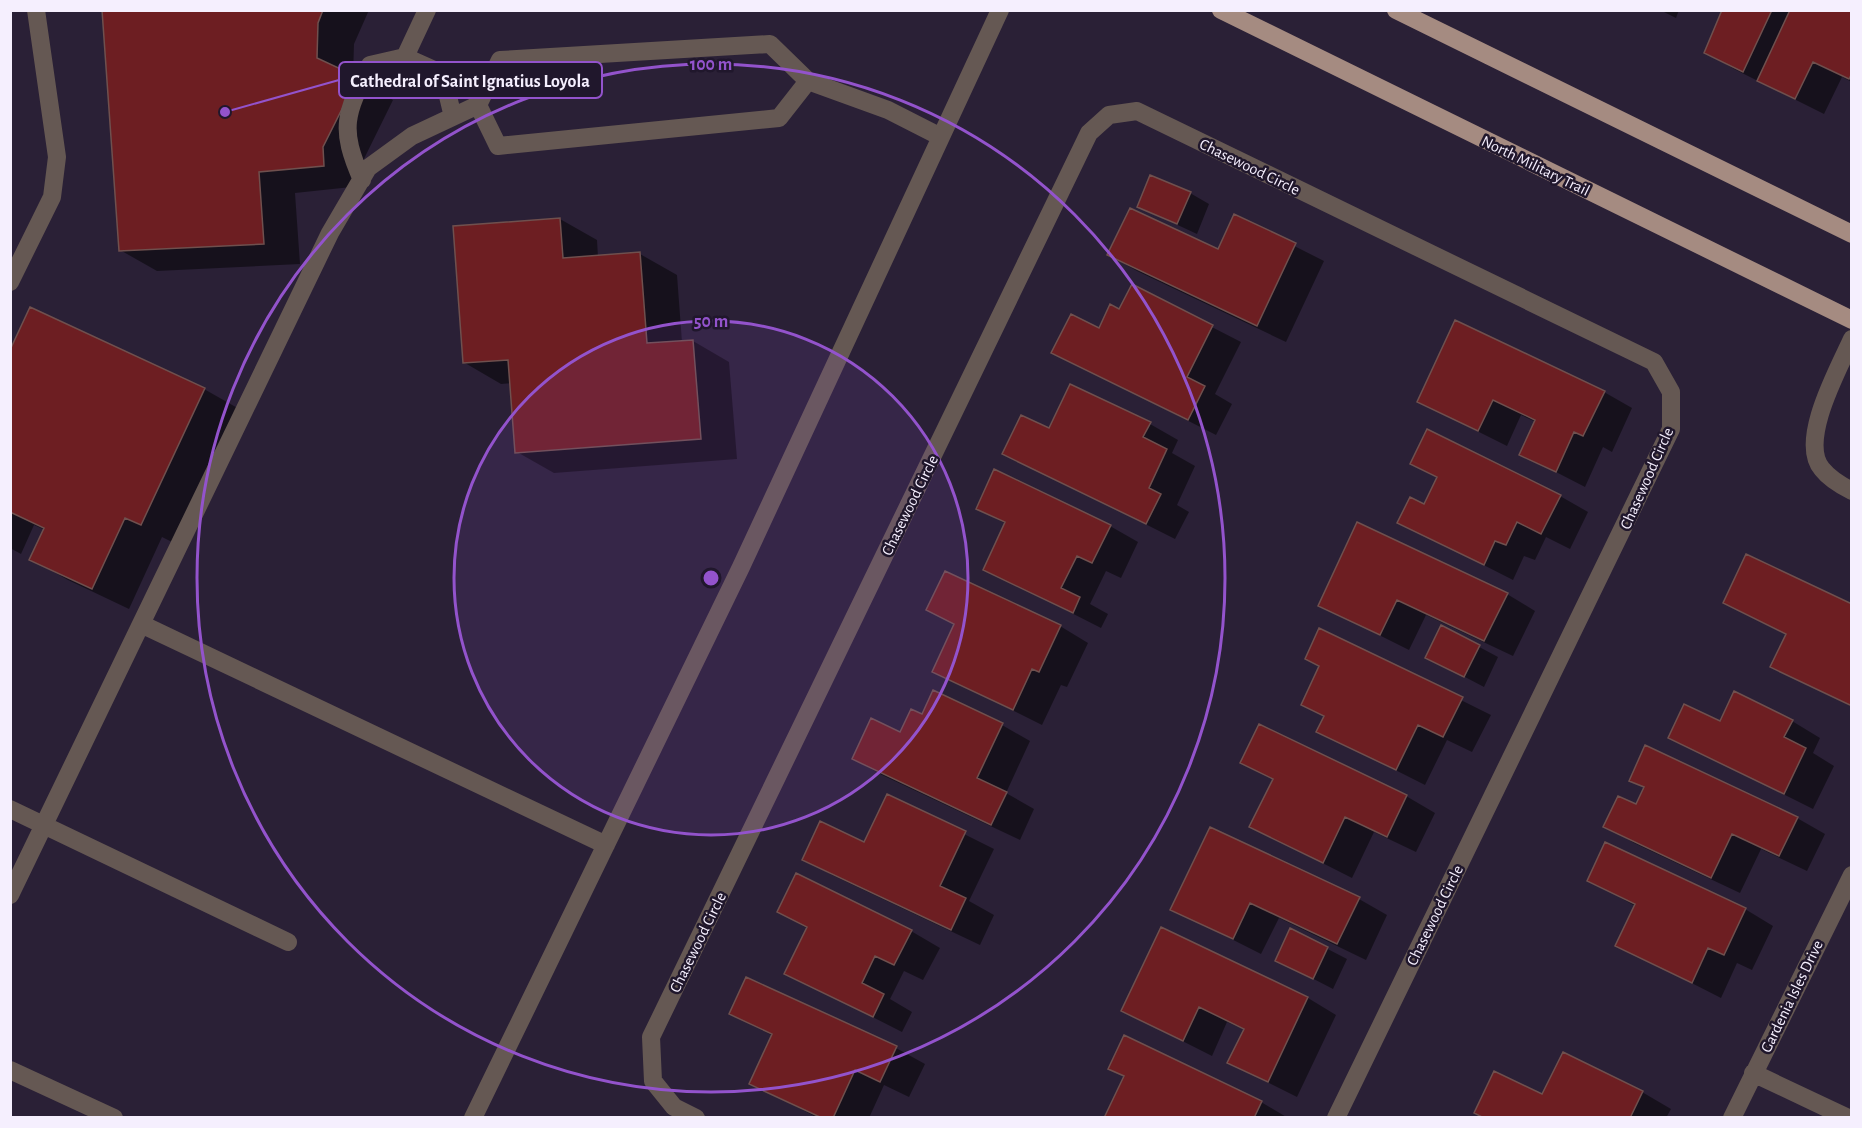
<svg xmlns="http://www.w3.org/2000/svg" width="1862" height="1128" font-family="'Alegreya Sans',sans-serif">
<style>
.shadow{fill:#0007}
.building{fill:#6d1e22;stroke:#6f504e;stroke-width:1.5}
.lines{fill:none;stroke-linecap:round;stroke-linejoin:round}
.minor{stroke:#655853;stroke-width:18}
.major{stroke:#a58b81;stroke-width:18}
.ring{fill:none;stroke:#9353cc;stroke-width:3}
.labels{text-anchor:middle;stroke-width:5;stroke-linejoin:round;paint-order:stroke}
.street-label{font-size:16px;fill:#f5effe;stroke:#20172c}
.centre{fill:#9353cc;stroke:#20172c;stroke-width:3}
.ring-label{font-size:18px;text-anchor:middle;font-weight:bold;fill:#9353cc;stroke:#20172c;stroke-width:5;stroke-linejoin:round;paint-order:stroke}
.leader{fill:none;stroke:#9353cc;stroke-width:2}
.callout-dot{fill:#9353cc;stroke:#20172c;stroke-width:2}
.callout{fill:#20172c;stroke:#9353cc;stroke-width:2}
.callout-label{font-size:18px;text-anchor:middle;font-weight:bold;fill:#f5effe}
</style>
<rect width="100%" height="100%" fill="#2a2036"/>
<path class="shadow" d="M103,10H369L354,44L353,77L393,100L359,169L361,186L295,193L300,264L157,271L120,250Z
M1660,10H1679L1676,18Z
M1720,10H1852V82L1842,77L1824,114L1734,69L1706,52L1725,13Z
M1190,193L1209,204L1197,234L1139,207Z
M1235,216L1324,261L1286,342L1137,271L1109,255L1219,251Z
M560,219L597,240L598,257L640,254L677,275L682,342L693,341L729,362L737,459L554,473L517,452L512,383L501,384L465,363L455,227Z
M1132,286L1241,342L1215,394L1232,404L1216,435L1053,352L1099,330L1120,311Z
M10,354L204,389L241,410L178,545L162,537L129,609L68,580L31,559L45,530L34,525L21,554L10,548Z
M1604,392L1632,408L1612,452L1603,447L1585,487L1521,454L1536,422L1521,415L1507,446L1419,402Z
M1150,424L1178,440L1172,453L1195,466L1177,505L1189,512L1175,539L1004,453L1050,430Z
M1412,463L1560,496L1588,512L1570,549L1546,537L1535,560L1524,556L1513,580L1399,522L1425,506L1438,478Z
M977,508L1110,526L1138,542L1121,578L1106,571L1090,604L1108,614L1101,628L985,569L1006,524Z
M1358,524L1507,594L1535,611L1513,656L1426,615L1409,650L1319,605Z
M1725,603L1852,605V707L1772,666L1787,635Z
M928,610L1060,626L1088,643L1067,687L1061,685L1042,725L934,671L955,625Z
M1442,627L1498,657L1484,687L1427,657Z
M1320,630L1491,715L1472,752L1447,740L1425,785L1318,731L1325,717L1303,704L1321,666Z
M922,716L1002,725L1030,741L1006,793L1034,809L1020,840L882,775L853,759L901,734Z
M1792,721L1820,738L1813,753L1834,766L1813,809L1670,737L1720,723Z
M1242,762L1406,796L1435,813L1416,852L1374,832L1352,878L1251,827L1274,780Z
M1630,780L1797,818L1825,834L1807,871L1761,849L1740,893L1634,843L1605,826L1637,806L1645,788Z
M888,796L994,849L969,901L994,915L980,945L832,875L804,859L865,844Z
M1210,829L1359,899L1387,915L1366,960L1279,918L1261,954L1172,909Z
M1589,880L1745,909L1773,926L1752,970L1737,963L1721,998L1617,945L1635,906Z
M779,912L911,931L940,948L923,980L904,971L890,999L912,1012L902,1032L786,973L808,929Z
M1161,929L1308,998L1336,1015L1297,1097L1229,1063L1245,1030L1227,1022L1212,1056L1123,1011Z
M1291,930L1347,959L1333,989L1277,960Z
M747,979L896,1048L925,1064L909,1097L884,1085L869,1118H818L751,1083L773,1036L731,1013Z
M1110,1068L1261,1102L1288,1118H1106L1125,1077Z
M1642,1092L1671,1109L1666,1118H1485L1543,1096Z"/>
<path class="building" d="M102,10H323L318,23L317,58L358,77L323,147L324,166L259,172L264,244L119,251Z
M1722,10H1772L1743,72L1704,53Z
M1790,10H1852V73L1849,79L1813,62L1795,99L1757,81Z
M1150,175L1191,192L1177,224L1137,207Z
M1130,208L1218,249L1234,214L1296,243L1257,326L1107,255Z
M560,218L563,258L640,252L647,343L693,340L701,439L515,453L508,360L463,363L453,226Z
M1132,284L1213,325L1187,377L1205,386L1188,420L1051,353L1071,314L1099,328L1110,304L1119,309Z
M30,307L205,388L141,525L125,518L92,589L29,560L44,528L10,512V350Z
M1455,320L1605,391L1583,436L1574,432L1556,472L1519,455L1535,420L1493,400L1478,431L1417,402Z
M1070,384L1151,422L1143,437L1167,449L1149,488L1161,494L1146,524L1002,454L1021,415L1049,428Z
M1427,429L1561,495L1541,534L1517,522L1506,545L1495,541L1484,565L1397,523L1410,497L1424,504L1437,477L1410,464Z
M994,469L1111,525L1092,563L1077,556L1061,588L1080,597L1073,613L983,570L1005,522L976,509Z
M1357,522L1508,593L1484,641L1397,600L1380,635L1318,606Z
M1746,554L1852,604V706L1770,667L1786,634L1723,603Z
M945,571L1061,625L1039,672L1032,669L1013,710L932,672L954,624L926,610Z
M1441,625L1480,645L1464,677L1425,658Z
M1319,628L1463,697L1443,737L1418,725L1396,770L1316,732L1324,716L1301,705L1319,666L1305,659Z
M933,690L1003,723L977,778L1007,792L991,825L852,759L871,718L900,732L911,709L922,714Z
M1734,691L1793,720L1784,737L1806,748L1784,794L1668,738L1684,704L1720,721Z
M1259,724L1407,795L1387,837L1345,817L1323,863L1249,827L1273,779L1240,763Z
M1645,745L1798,817L1779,856L1732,834L1711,878L1603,827L1618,796L1636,804L1644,787L1629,781Z
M887,794L966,831L940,886L966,898L951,930L802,860L820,821L864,842Z
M1210,827L1360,897L1337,944L1250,903L1233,939L1170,910Z
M1605,842L1746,908L1724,955L1708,948L1692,983L1615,946L1635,904L1587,881Z
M796,873L912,930L894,965L875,956L862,983L884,994L873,1017L784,974L807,927L777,912Z
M1161,927L1308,997L1268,1082L1227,1063L1244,1029L1199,1007L1183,1041L1121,1011Z
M1290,928L1328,947L1313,979L1275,961Z
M746,977L897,1046L880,1082L855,1070L833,1118H822L749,1084L772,1034L729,1014Z
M1124,1035L1262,1101L1254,1118H1104L1124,1076L1108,1069Z
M1563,1052L1643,1091L1630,1118H1484L1474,1113L1494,1071L1542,1094Z"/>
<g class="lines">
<path class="minor" d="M405,57L427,10
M478,105L500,60L770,44L808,81
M362,180C339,128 345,114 370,65L405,57L434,70L446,88L453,117
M10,282L52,197L57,157L36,10
M1852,339C1839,368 1798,441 1822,469C1829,478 1842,486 1852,491
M141,624L606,845
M10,809L288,942
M10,895L330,233L368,168L412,136L478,105L498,146L779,118L808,81L888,110L941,137
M10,1070L114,1118
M1753,1073L1848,1118
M473,1118L741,567L1000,10
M696,1118L674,1107L653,1081L651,1037L1089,133L1109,115L1137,111L1654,362L1671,392V429L1336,1118
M1732,1118L1852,875"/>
<path class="major" d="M1221,10L1852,320
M1396,10L1852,234"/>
</g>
<circle cx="711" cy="578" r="257" fill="#9353cc" fill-opacity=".12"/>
<g class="ring">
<circle cx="711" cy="578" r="257"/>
<circle cx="711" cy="578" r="514"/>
</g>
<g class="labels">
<g class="street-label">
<text transform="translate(1536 165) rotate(26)" y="6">North Military Trail</text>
<text transform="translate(1250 166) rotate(26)" y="6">Chasewood Circle</text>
<text transform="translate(1646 478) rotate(-66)" y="6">Chasewood Circle</text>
<text transform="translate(909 505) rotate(-64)" y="6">Chasewood Circle</text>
<text transform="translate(1434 915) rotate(-64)" y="6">Chasewood Circle</text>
<text transform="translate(697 942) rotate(-64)" y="6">Chasewood Circle</text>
<text transform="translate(1791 996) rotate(-64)" y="6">Gardenia Isles Drive</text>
</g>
</g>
<circle cx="711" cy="578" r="9" class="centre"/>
<g class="ring-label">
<text x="711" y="70">100 m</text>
<text x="711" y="327">50 m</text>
</g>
<path class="leader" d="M225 112L339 80"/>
<circle class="callout-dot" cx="225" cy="112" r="6"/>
<rect class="callout" x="339" y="62" width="263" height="36" rx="6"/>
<g class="callout-label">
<text x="470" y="87">Cathedral of Saint Ignatius Loyola</text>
</g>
<rect width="1862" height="1128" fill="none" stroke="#f5effe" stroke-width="24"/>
</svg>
